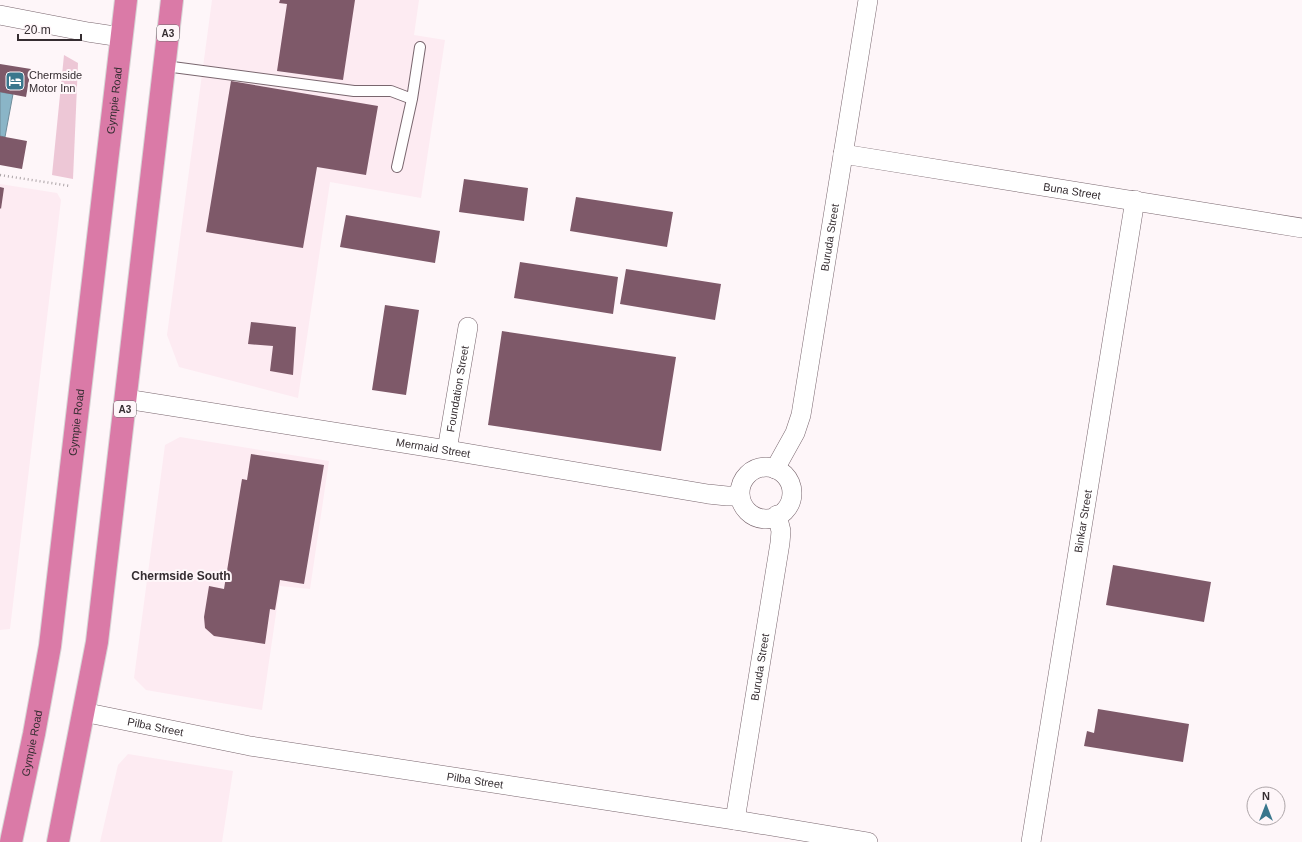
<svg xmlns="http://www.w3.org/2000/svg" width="1302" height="842" font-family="Arial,sans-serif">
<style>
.built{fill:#fdebf2}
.green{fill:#edc7d6}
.water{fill:#8ab5c7;stroke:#708c9a}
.building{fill:#7e5969}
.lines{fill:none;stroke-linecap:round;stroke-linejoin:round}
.lane-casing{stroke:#79666e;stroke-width:12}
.street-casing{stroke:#79666e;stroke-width:20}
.highway-casing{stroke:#d7d5d6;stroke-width:24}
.path{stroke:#aba3a6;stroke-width:2.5;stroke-dasharray:1 3;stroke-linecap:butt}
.lane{stroke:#fff;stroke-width:10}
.street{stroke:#fff;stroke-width:19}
.highway{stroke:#da7aa7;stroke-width:22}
.labels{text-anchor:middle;stroke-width:4;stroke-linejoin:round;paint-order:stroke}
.shield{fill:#fef6f9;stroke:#71696d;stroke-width:1}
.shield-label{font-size:10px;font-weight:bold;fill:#352d31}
.poi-label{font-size:11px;fill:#352d31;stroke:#fef6f9;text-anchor:start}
.street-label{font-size:11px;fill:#352d31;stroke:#fef6f9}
.neighbourhood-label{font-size:12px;font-weight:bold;fill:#352d31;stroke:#fef6f9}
</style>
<rect width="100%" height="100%" fill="#fef6f9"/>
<path class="built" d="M212,0H419L414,35L445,40L421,198L330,182L298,398L179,367L167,335Z
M0,184L57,193L61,200L10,629L0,630Z
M180,437L329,461L310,589L280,586L262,710L146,690L134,678L165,445Z
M128,754L233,771L222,842H100L118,765Z"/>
<path class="green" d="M64,55L78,63L73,179L52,175Z"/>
<path class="water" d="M0,92L13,94L5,137L0,136Z"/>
<path class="building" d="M280,0H355L343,80L277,71L287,4L279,3Z
M0,64L31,69L26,97L0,92Z
M231,81L378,106L366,175L317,167L303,248L206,232Z
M0,136L27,141L22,169L0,165Z
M464,179L528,188L524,221L459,212Z
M0,187L4,188L1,209L0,208Z
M576,197L673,212L667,247L570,231Z
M346,215L440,231L435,263L340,247Z
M520,262L618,277L613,314L514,298Z
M626,269L721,284L715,320L620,304Z
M385,305L419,310L406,395L372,390Z
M251,322L296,327L293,375L270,371L273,346L248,344Z
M502,331L676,357L661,451L488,425Z
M251,454L324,465L304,584L280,580L275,610L270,609L265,644L214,636L205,628L204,617L209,586L224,589L242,479L247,480Z
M1113,565L1211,582L1204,622L1106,605Z
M1098,709L1189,724L1183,762L1084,746L1087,731L1094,733Z"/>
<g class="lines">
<defs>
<path id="lane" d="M165,66L354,91H391L412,99
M397,167L412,99L420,47"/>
<g id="street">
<path d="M0,15L88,32L121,37"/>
<path id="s1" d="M843,154L1302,228"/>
<path id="s2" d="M126,399L447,450L708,494L727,496H740"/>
<path id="s3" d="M447,450L468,327"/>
<circle cx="766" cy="493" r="26"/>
<path id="s4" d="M775,469L795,433L801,415L868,0"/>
<path id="s5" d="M83,712L250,746L735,820L868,842"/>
<path id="s6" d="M735,820L780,543L781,531L777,515"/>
<path id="s7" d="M1031,842L1135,200"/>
</g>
<g id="highway">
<path id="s8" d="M11,842L34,734L50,646L126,0"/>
<path d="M58,842L97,642L172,0"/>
</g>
</defs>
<use href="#lane" class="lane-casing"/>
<use href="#street" class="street-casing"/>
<use href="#highway" class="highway-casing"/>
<path class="path" d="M0,175L70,186"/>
<use href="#lane" class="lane"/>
<use href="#street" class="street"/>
<use href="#highway" class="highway"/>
</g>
<defs>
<symbol id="hotel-square" viewBox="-11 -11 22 22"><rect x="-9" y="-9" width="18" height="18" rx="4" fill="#3a778d" stroke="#fef6f9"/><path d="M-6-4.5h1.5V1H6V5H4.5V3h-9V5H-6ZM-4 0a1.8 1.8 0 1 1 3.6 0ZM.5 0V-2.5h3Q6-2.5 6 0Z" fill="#fff"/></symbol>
</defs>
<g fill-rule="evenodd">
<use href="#hotel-square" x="4" y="70" width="22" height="22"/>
</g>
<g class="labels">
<g class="shield">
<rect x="157" y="25" width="22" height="16" rx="3"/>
<rect x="114" y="401" width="22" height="16" rx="3"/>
</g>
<g class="shield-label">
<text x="168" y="37">A3</text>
<text x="125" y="413">A3</text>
</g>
<g class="poi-label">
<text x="29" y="79">Chermside<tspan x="29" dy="13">Motor Inn</tspan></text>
</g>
<g class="street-label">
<text dy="4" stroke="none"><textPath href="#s8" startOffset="749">Gympie Road</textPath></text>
<text dy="4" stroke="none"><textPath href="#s1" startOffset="232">Buna Street</textPath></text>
<text dy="4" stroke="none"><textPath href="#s4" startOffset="240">Buruda Street</textPath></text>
<text dy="4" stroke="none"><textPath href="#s3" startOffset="62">Foundation Street</textPath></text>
<text dy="4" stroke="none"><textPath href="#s8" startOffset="425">Gympie Road</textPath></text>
<text dy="4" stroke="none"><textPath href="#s2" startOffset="311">Mermaid Street</textPath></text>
<text dy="4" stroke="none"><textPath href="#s7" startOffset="325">Binkar Street</textPath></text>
<text dy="4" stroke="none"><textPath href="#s6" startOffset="155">Buruda Street</textPath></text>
<text dy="4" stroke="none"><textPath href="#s5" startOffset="74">Pilba Street</textPath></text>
<text dy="4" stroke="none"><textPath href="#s8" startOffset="101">Gympie Road</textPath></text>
<text dy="4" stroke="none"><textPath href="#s5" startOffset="398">Pilba Street</textPath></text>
</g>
<g class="neighbourhood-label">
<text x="181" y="580">Chermside South</text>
</g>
</g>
<g transform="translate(1266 806)"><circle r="19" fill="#fef6f9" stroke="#aea6a9"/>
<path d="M0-3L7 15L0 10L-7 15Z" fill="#3a778d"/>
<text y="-6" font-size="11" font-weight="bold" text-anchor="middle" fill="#352d31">N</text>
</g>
<path d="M18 34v6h63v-6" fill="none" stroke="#352d31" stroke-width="2"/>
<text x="24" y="34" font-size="12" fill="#352d31" stroke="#fef6f9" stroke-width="3" paint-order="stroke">20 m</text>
</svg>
